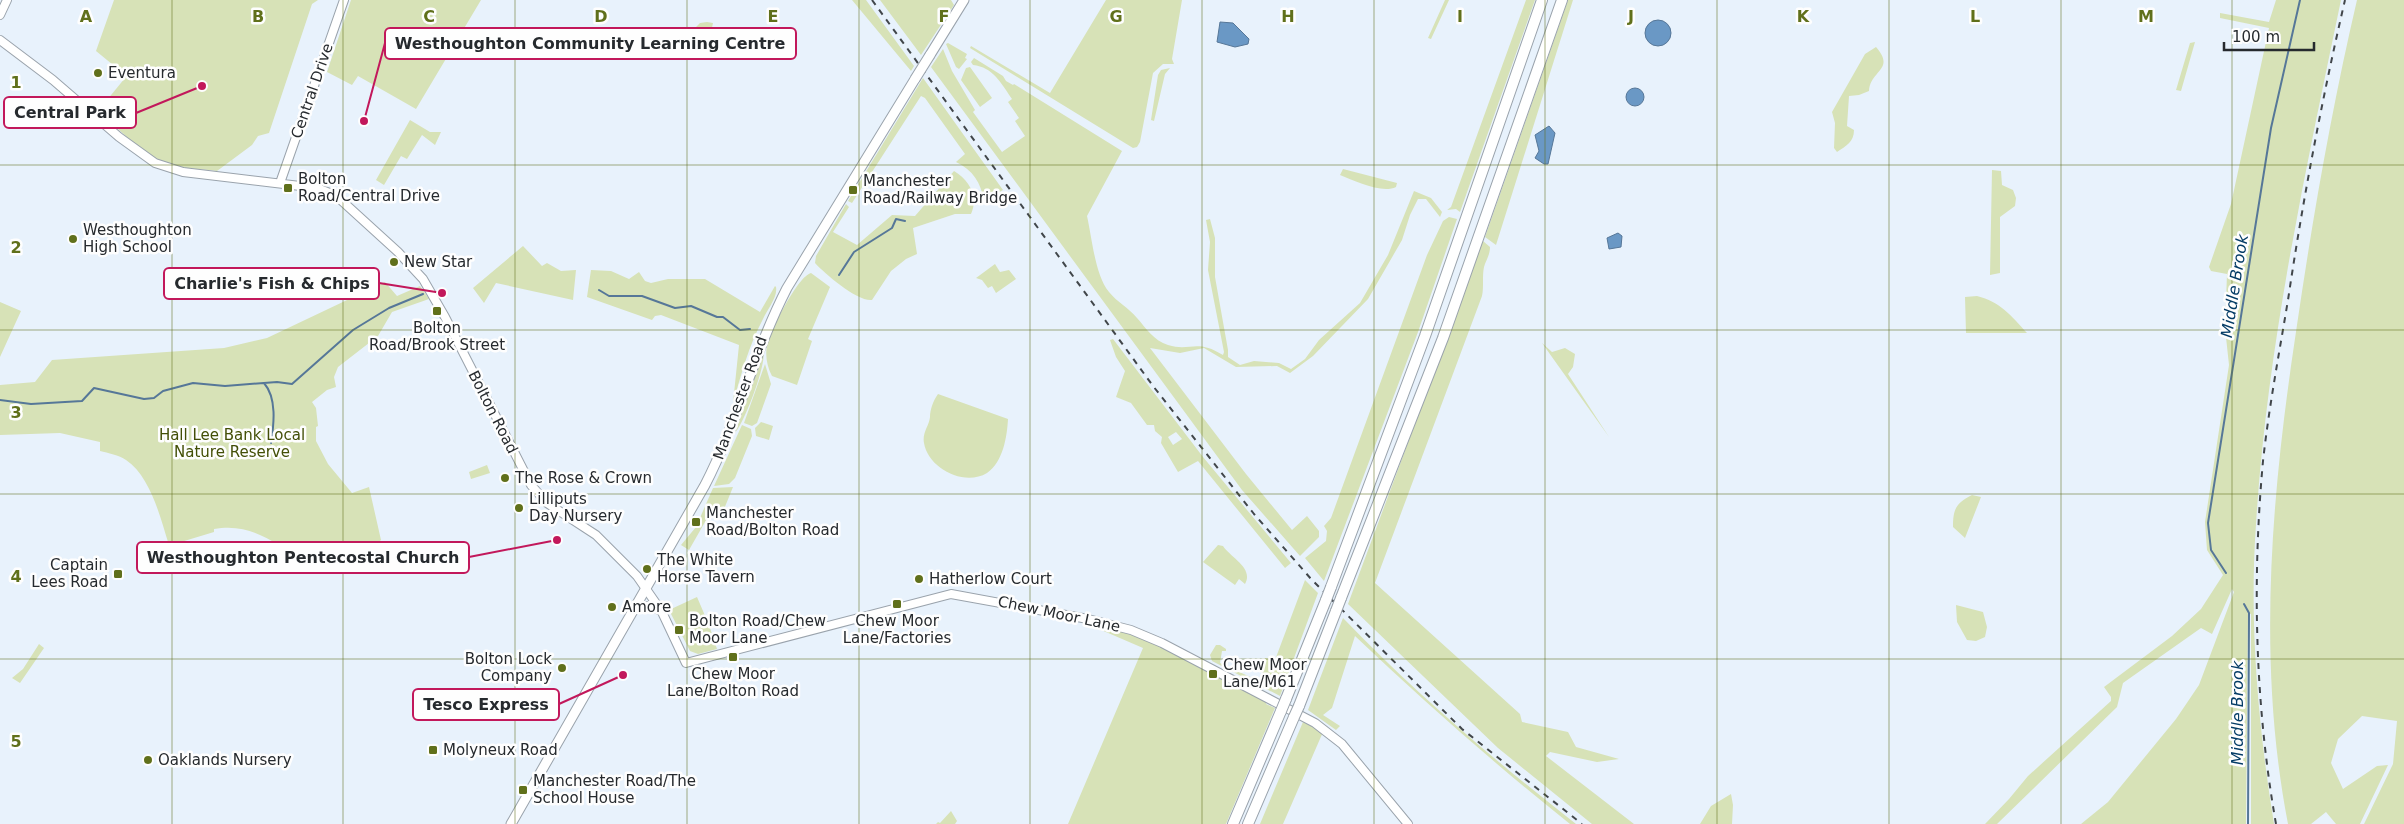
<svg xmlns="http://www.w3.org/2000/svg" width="2404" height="824" font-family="'DejaVu Sans',sans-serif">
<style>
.green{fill:#d7e2b7;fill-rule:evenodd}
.water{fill:#6a98c5;stroke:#567798}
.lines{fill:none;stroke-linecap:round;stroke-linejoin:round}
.stream{stroke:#567798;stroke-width:2}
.secondary-casing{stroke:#9aa3ac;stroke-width:10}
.primary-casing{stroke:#9aa3ac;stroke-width:11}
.highway-casing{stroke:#9aa3ac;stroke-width:12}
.secondary{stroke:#fff;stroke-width:8}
.primary{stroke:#fff;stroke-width:9}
.highway{stroke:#fff;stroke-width:10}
.rail{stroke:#41464a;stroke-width:2;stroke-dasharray:6 6;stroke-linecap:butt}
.primary-bridge-casing{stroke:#9aa3ac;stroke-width:11;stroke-linecap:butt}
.highway-bridge-casing{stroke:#9aa3ac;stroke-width:12;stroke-linecap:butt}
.primary-bridge{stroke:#fff;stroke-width:9}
.highway-bridge{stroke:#fff;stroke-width:10}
.grid{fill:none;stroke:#60701b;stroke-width:1;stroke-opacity:0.55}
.poi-dot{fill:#60701b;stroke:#fefefe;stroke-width:2}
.labels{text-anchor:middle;stroke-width:5;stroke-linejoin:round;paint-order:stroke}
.poi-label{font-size:15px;fill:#262a2e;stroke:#fefefe;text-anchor:start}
.street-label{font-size:15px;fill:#262a2e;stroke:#fefefe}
.park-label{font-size:15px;fill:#434f07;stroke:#fefefe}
.water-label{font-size:16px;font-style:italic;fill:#043c66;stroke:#fefefe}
.grid-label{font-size:16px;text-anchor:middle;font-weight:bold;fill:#60701b;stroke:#fefefe;stroke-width:5;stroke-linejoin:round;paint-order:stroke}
.leader{fill:none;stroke:#c2185b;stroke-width:2}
.callout-dot{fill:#c2185b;stroke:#fefefe;stroke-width:2}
.callout{fill:#fefefe;stroke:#c2185b;stroke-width:2}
.callout-label{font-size:16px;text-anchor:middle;font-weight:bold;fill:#262a2e}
</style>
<rect width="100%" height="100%" fill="#e8f2fc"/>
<path class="green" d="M114,0H318L312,4L269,133L258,136L252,145L217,171C202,169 185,169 170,164C142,156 120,129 98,111L125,78L118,69L96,51Z
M351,0H481L416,109L358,76L352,85L327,72Z
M852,0H866L914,66L911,71Z
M880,0H951L954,5L921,55Z
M1106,0H1182L1172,59L1174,64H1163L1153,73L1140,142L1137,147L1133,148L970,48L971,46L1050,93Z
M1445,0H1449L1431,39L1428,38Z
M1526,0H1535L1460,212L1456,209L1447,210L1451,207Z
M1568,0H1573L1496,245L1485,237Z
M2276,0H2341C2305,173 2267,347 2256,524C2249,623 2258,726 2274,824H2251V614L2248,613L2246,824H2081L2108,802L2176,719L2199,685L2234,592L2232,589L2212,634L2201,628L2123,683L2117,707L1997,824H1985L2009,799L2028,776L2111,701V697L2104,687L2172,636L2201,609L2223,575L2207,550L2205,522L2229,365L2225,328L2227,274L2211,271L2209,267L2231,204L2269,28L2220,18V13L2269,22Z
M2357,0H2404V824H2364L2393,764L2397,721L2362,716L2338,739L2331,763L2343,789L2377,766L2388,765L2360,824H2336L2326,812L2311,824H2288C2256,659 2272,489 2297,325C2313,216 2332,107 2357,0Z
M707,22L713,23L711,32L698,45L690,33L691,27L695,28L700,23Z
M2195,42L2181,91L2176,90L2190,43Z
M948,43L967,54L965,58L967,59L959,69L956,67L946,44Z
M1876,47C1896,70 1870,70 1869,91L1859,95L1849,96L1847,126L1854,130C1854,142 1846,146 1837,152L1834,148L1835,123L1832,112L1865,54Z
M943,49L952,71L975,110L973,112L1002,152L1025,136L1015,121L1019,118L1008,102L1012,99C1001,83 993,67 973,65L971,62L974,58L1003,76L1006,81L1013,85L1014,84L1122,151L1087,216C1092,238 1095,275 1109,292C1117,302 1129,308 1137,318C1146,328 1154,341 1168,345C1191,352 1196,338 1223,355L1224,352L1208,270L1210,242L1206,220L1210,219L1215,238V277L1228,350V357L1240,365L1254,361L1279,363L1291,369L1305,359L1319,340L1360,303L1388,255L1414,191L1431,198L1442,212L1440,217L1426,199H1418L1410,215L1402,240L1368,299L1313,356L1290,373L1277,366L1236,367L1204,348L1180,353L1150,348L1246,474L1292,530L1307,516L1319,531V537L1300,556L1242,490L931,67Z
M970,67L992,98L980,107L961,80L966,68Z
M1170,68L1165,74L1154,121L1151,120L1158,75L1161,70Z
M923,78L1003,190L984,201C981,183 973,170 956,162L965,154L925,98L921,96L852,203L848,201Z
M410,120L430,132H441L435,145L422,135L407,159L401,156L384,185L376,180Z
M1343,169L1397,183L1396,187C1382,194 1355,181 1340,175Z
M1992,170L2001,171L2002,185L2013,190L2016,198L2015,206L2000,217V273L1990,275Z
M954,171C969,180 979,196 971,214H955L913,228L917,254L906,259L891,271L872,300C858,302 825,274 815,263L816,256L846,204L849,207L833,232L857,245L892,215L915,216Z
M1449,217L1457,219L1418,332L1324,581L1305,558L1326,541L1327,531L1324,526L1331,518L1427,255L1443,221Z
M1483,241L1490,247C1490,255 1486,260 1484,267C1482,276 1484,286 1482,296L1375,583L1520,714L1522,722L1568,732L1576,747L1619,759L1597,762L1550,752L1546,756L1634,824H1592L1498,748L1348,604Z
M523,246L542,266L547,263L561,271L576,270L573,300L496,283L484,303L473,288Z
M995,264L1000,272L1009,270L1016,279L996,293L992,286L988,288L982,280L976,278Z
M591,270L611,271L629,279L639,272L645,281L651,283L668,279H705L760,312L775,286L776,287C778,297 767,310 763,319C749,345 741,375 733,403L739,345L661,315L655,316L652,320L587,297Z
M811,273L830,287L808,339L812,341L797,385L772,376C767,367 765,355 767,346C770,331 798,276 811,273Z
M385,282L397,296L420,286L429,299L392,312L378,336L338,367L334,377L336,387L327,390L312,402L316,408L318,426L316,427V441L328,464L352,493L369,487L381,540L371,549L365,571C345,569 327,566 308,559C273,546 255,522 214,529V532L171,545L168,542C160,516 150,476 126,460C119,455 108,453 100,451V442L60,433L0,435V385L35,382L52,360L224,348L267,338Z
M1977,296C2000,302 2011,315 2027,333H1966L1965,297Z
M0,302L21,311L0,357Z
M1113,339L1203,457L1291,563L1285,568L1198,461L1178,472L1161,443L1162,437L1155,431L1154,425H1147L1131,403L1116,397L1125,371L1116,357L1110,340ZM1176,432L1182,439L1173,445L1168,437Z
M1542,343L1552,352L1565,348L1575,354L1573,367L1568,374L1609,437Z
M763,350C768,362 744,423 735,433Z
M765,364L771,384L757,423L752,426L744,423Z
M938,394L1008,419C1007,437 1003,462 987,473C964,487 928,468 924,443C922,433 929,426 930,417C930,410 933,401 938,394Z
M761,422L773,426L769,440L756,436L755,428Z
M742,425L751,429L752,436L735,478L729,484L714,486Z
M487,465L490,473L471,479L469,472Z
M733,487L720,519L709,515L689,550L681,545L696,527L713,488Z
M1972,495L1981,497L1965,538L1953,527C1953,509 1956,503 1972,495Z
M1218,545L1223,546C1231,558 1254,568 1245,584L1239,579L1235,585L1203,562Z
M1305,580L1318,593L1280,696L1212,661L1210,655L1216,645H1220L1226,649V651H1222L1220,663L1261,682L1265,658L1275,660Z
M697,597L709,625L717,649L698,654L690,651L669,610Z
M1956,605L1983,612L1987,627L1985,637L1976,641L1967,640L1957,622Z
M1343,618C1415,693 1494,760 1576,824H1570C1495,764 1424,702 1355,636L1332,708L1323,715L1340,726L1336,730L1308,710Z
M1085,623L1113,628L1147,640L1267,700L1266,704L1275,708L1226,824H1068L1143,648Z
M39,644L44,648L20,683L12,678L23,669Z
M1303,722L1323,732L1283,824H1260Z
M1731,794L1733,805L1732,824H1700L1711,806Z
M951,811L957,821L955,824H936L938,822L940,823Z"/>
<path class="water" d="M1645 33a13 13 0 1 1 26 0a13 13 0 1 1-26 0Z
M1220,22L1233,23L1249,39L1248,44L1235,47L1217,42Z
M1626 97a9 9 0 1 1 18 0a9 9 0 1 1-18 0Z
M1549,126L1555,133L1548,164H1544L1535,158L1539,151L1535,135Z
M1618,233L1622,236L1621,247L1609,249L1607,238Z"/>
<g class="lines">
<path class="stream" d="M839,275L854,252L892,228L896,219L905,221
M599,290L609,296H642L675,308L691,306L717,317H723L740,330L750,329
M264,383C277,398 274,424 271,443
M0,400L31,404L82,401L94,388L144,399L154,398L163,391L193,383L225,386L277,382L292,384L353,330L389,308L423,294
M2226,573L2211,550L2208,523L2271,128L2300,0
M2244,604L2249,613L2248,824"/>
<defs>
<path id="secondary" d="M0,15L7,0
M0,40L53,80L119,137L155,163L183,172L317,188L332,194L342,201L398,252L423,279L445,317L531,485L547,503L596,535L637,576L662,612L686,663L951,594L1088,619L1131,630L1162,643L1315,723L1342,744L1408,824
M280,183L344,0
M636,607L651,606L661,611"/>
<path id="primary" d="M930,55L964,0
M511,824L705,485C738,421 754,352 787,288L915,79"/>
<path id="highway" d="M1331,587L1425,336L1542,0
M1341,598L1443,338L1562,0
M1286,699L1326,600
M1299,706L1336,611
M1233,824L1281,711
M1248,824L1294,717"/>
</defs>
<use href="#secondary" class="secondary-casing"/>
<use href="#primary" class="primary-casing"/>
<use href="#highway" class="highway-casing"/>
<use href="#secondary" class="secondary"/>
<use href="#primary" class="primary"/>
<use href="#highway" class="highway"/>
<path class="rail" d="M872,0L1153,386L1254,514L1312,580L1462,729L1582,824
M2276,824C2255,705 2252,581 2263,461C2269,407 2279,354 2288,300C2303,199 2322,99 2345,0"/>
<defs>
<path id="primary-bridge" d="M915,79L930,55"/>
<path id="highway-bridge" d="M1326,600L1331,587
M1336,611L1341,598
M1281,711L1286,699
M1294,717L1299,706"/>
</defs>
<use href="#primary-bridge" class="primary-bridge-casing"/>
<use href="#highway-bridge" class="highway-bridge-casing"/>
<use href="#primary-bridge" class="primary-bridge"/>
<use href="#highway-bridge" class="highway-bridge"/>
</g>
<path class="grid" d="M172,0V824M343,0V824M515,0V824M687,0V824M859,0V824M1030,0V824M1202,0V824M1374,0V824M1545,0V824M1717,0V824M1889,0V824M2061,0V824M2232,0V824M0,165H2404M0,330H2404M0,494H2404M0,659H2404"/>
<g class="poi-dot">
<circle cx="98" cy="73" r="5"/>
<rect x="283" y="183" width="10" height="10" rx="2.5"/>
<rect x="848" y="185" width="10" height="10" rx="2.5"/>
<circle cx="73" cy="239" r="5"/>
<circle cx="394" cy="262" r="5"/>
<rect x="432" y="306" width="10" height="10" rx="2.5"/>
<circle cx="505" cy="478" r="5"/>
<circle cx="519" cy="508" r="5"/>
<rect x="691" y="517" width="10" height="10" rx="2.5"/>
<circle cx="647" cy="569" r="5"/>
<rect x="113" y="569" width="10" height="10" rx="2.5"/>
<circle cx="919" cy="579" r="5"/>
<rect x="892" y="599" width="10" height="10" rx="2.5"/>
<circle cx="612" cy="607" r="5"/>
<rect x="674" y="625" width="10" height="10" rx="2.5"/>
<rect x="728" y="652" width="10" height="10" rx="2.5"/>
<circle cx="562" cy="668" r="5"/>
<rect x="1208" y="669" width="10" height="10" rx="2.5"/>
<rect x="428" y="745" width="10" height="10" rx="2.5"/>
<circle cx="148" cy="760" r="5"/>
<rect x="518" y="785" width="10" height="10" rx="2.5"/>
</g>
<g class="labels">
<g class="poi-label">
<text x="108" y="78">Eventura</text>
<text x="298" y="184">Bolton<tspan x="298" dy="17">Road/Central Drive</tspan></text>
<text x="863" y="186">Manchester<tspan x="863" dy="17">Road/Railway Bridge</tspan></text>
<text x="83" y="235">Westhoughton<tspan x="83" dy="17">High School</tspan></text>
<text x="404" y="267">New Star</text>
<text x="437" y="333" text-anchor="middle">Bolton<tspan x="437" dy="17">Road/Brook Street</tspan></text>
<text x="515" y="483">The Rose &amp; Crown</text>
<text x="529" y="504">Lilliputs<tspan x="529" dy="17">Day Nursery</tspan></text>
<text x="706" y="518">Manchester<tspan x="706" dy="17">Road/Bolton Road</tspan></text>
<text x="657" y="565">The White<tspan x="657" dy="17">Horse Tavern</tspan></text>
<text x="108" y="570" text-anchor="end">Captain<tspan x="108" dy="17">Lees Road</tspan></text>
<text x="929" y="584">Hatherlow Court</text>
<text x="622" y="612">Amore</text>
<text x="689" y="626">Bolton Road/Chew<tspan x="689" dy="17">Moor Lane</tspan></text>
<text x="897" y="626" text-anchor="middle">Chew Moor<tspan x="897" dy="17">Lane/Factories</tspan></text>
<text x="552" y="664" text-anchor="end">Bolton Lock<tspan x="552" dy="17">Company</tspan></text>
<text x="1223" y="670">Chew Moor<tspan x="1223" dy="17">Lane/M61</tspan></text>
<text x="733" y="679" text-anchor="middle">Chew Moor<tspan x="733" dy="17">Lane/Bolton Road</tspan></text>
<text x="443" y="755">Molyneux Road</text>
<text x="158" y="765">Oaklands Nursery</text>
<text x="533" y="786">Manchester Road/The<tspan x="533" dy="17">School House</tspan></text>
</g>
<g class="street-label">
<text transform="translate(312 91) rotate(-71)" y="5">Central Drive</text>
<text transform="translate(740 398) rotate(-70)" y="5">Manchester Road</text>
<text transform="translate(493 412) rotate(63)" y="5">Bolton Road</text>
<text transform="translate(1059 614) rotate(12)" y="5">Chew Moor Lane</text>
</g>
<g class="park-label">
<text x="232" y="440">Hall Lee Bank Local<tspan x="232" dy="17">Nature Reserve</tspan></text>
</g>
<g class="water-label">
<text transform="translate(2234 286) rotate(-81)" y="6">Middle Brook</text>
<text transform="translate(2237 713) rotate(-90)" y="6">Middle Brook</text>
</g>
</g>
<g class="grid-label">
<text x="86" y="22">A</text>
<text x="258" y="22">B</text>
<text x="429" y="22">C</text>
<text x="601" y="22">D</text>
<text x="773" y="22">E</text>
<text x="944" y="22">F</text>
<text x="1116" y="22">G</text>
<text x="1288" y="22">H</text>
<text x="1460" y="22">I</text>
<text x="1631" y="22">J</text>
<text x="1803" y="22">K</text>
<text x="1975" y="22">L</text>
<text x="2146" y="22">M</text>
<text x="16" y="88">1</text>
<text x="16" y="253">2</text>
<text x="16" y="418">3</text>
<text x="16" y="582">4</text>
<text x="16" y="747">5</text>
</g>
<path class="leader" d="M364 121L385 43M202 86L136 113M442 293L379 283M557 540L469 557M623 675L559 704"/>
<g class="callout-dot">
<circle cx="364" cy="121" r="5"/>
<circle cx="202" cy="86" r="5"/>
<circle cx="442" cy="293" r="5"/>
<circle cx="557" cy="540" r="5"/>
<circle cx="623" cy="675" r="5"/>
</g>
<g class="callout">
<rect x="385" y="28" width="411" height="31" rx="5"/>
<rect x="4" y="97" width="132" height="31" rx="5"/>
<rect x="164" y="268" width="215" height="31" rx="5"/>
<rect x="137" y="542" width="332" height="31" rx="5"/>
<rect x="413" y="689" width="146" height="31" rx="5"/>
</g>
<g class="callout-label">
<text x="590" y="49">Westhoughton Community Learning Centre</text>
<text x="70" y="118">Central Park</text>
<text x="272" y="289">Charlie's Fish &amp; Chips</text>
<text x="303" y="563">Westhoughton Pentecostal Church</text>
<text x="486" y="710">Tesco Express</text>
</g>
<path d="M2224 42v8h90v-8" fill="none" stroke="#262a2e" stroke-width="2.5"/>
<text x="2232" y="42" font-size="15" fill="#262a2e" stroke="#fefefe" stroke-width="4" paint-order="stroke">100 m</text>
</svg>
